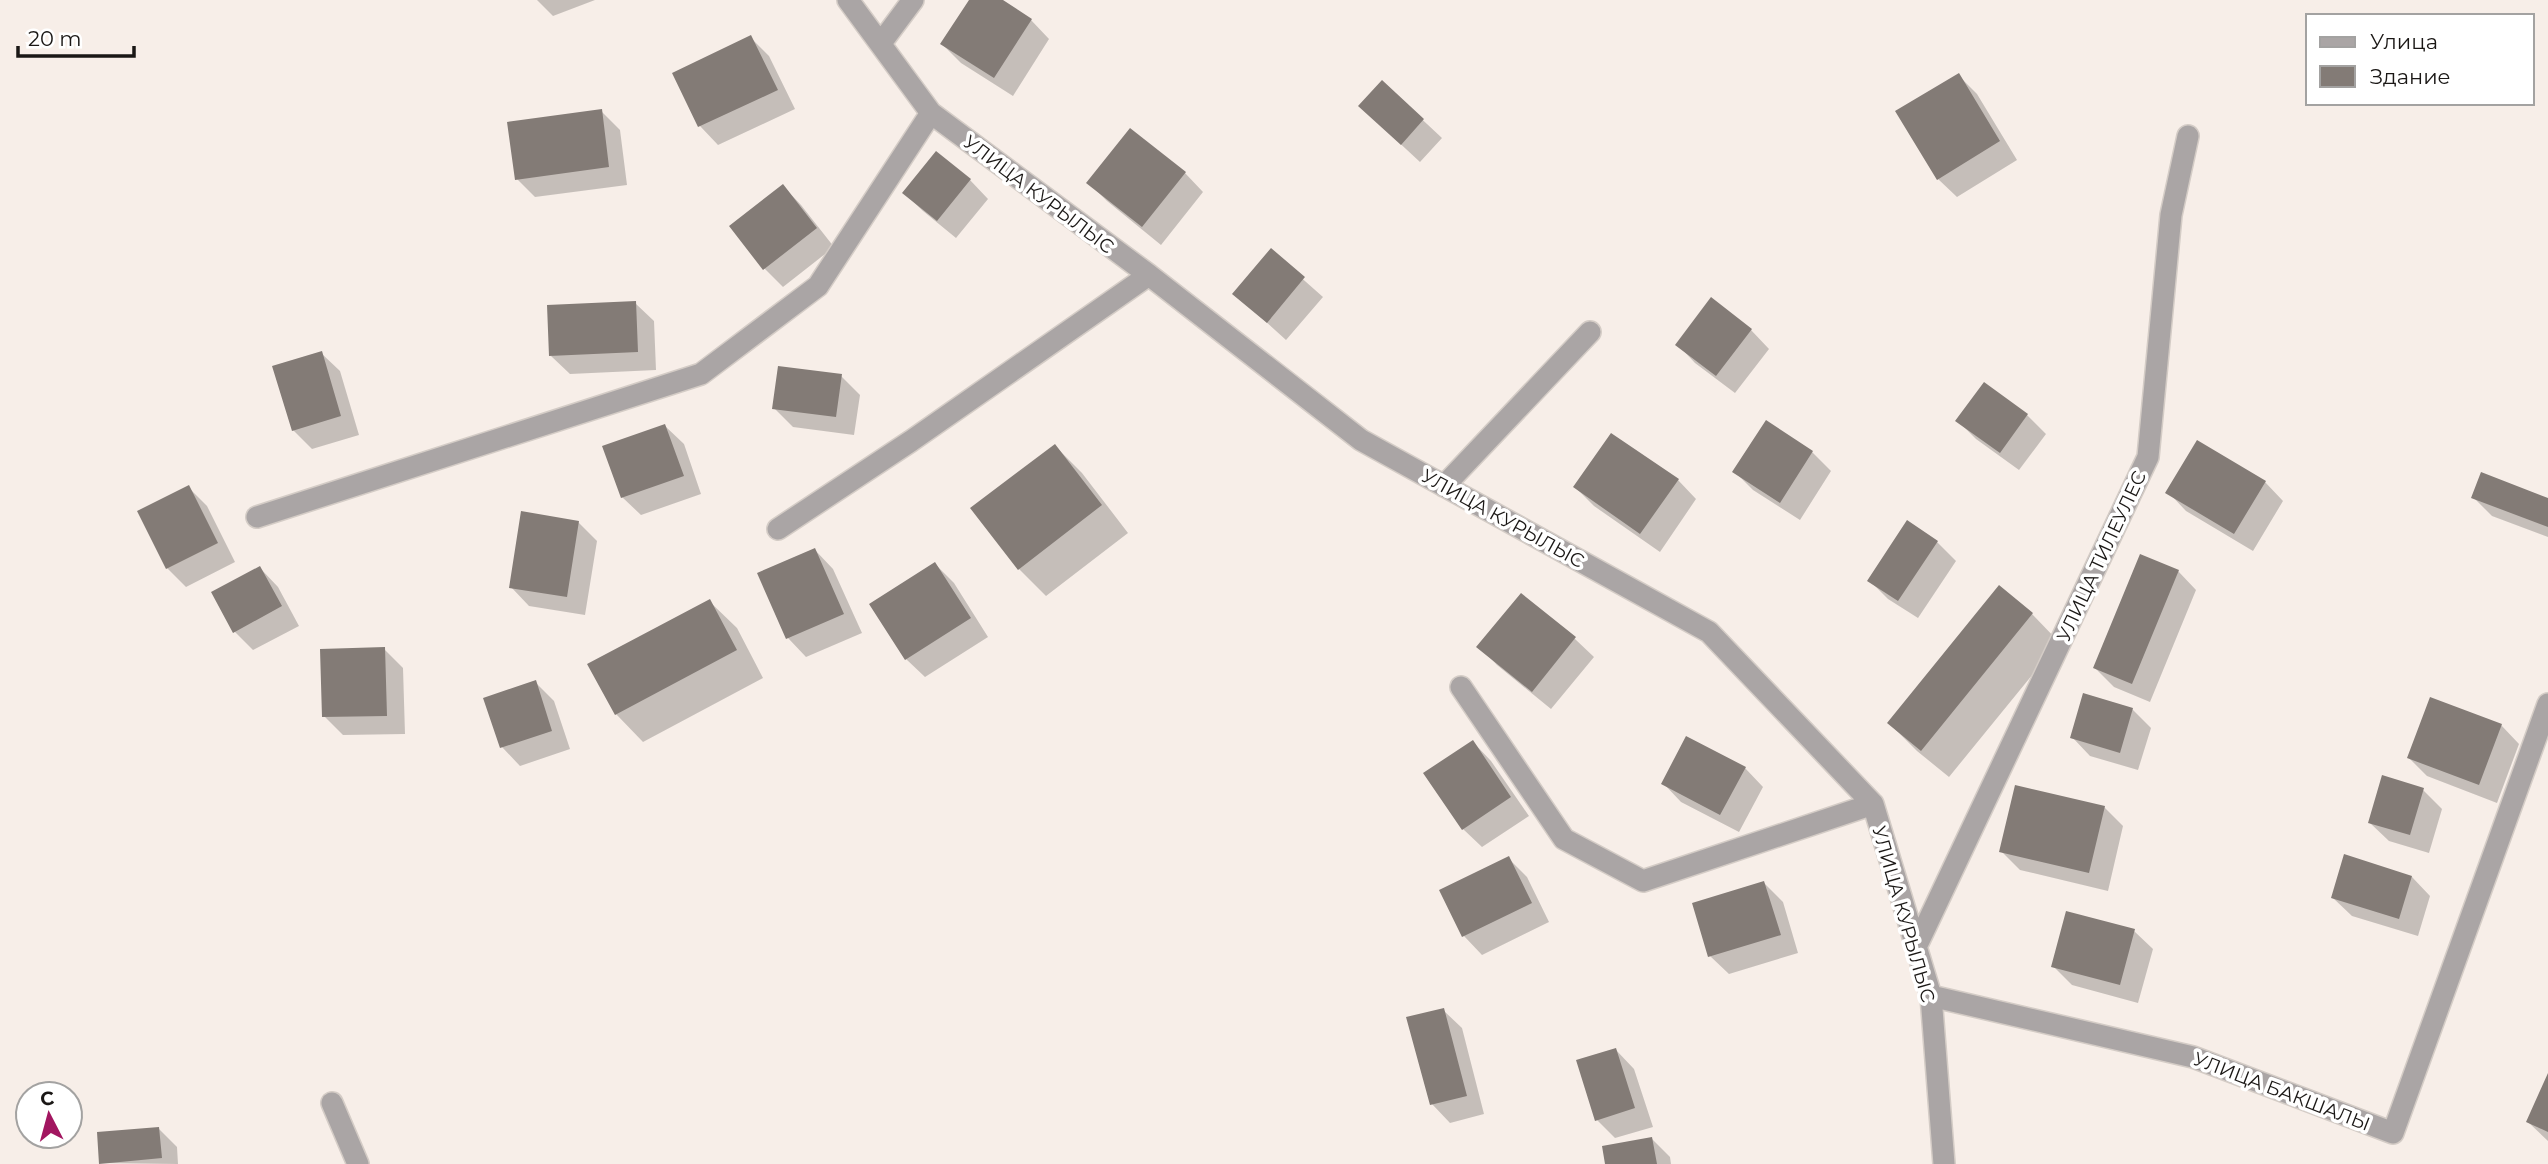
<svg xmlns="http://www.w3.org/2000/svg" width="2548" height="1164" font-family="Montserrat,sans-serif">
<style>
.shadow{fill:#0003}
.building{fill:#837b76}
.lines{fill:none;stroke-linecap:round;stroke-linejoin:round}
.minor-casing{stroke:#d4ccc6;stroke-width:24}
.minor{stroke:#aaa5a5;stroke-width:21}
.labels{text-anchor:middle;stroke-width:7;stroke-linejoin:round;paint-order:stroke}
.street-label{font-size:19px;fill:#1a1715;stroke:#fff}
</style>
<rect width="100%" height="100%" fill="#f7eee8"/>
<path class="shadow" d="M537,0H595L553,16Z
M971,0H1000L1031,20L1049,39L1013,96L961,63L942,44Z
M750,37L769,56L795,109L718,145L700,126L674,74Z
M1958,75L1977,94L2017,160L1957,197L1938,179Z
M1382,82L1442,138L1420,162L1379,124Z
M601,111L620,130L627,185L535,197L517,179Z
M1185,173L1203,192L1161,245L1107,201L1089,183Z
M970,180L988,199L956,238L923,211L904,193Z
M783,186L801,205L834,247L783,287L764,268Z
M1271,251L1323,297L1286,340L1235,294Z
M635,303L654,321L656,370L570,374L551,356Z
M1751,330L1769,349L1735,393L1695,363L1677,344Z
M321,353L340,371L359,435L312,449L293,430Z
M841,376L860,395L854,435L793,427L774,408Z
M1984,384L2027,415L2046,434L2019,470L1976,439L1958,421Z
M1766,423L1812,452L1831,471L1800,520L1753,490L1735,472Z
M665,426L684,444L701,494L641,515L622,497Z
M1055,446L1082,473L1128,533L1046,596L1019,569Z
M1678,480L1696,499L1660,552L1594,506L1575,487Z
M2265,482L2283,501L2253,551L2186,511L2168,492Z
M188,487L207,506L235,562L186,587L167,568Z
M2473,497L2548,500V537L2492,516Z
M578,522L597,541L585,615L529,606L511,587Z
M1907,522L1937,542L1956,561L1918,618L1888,599L1869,580Z
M815,550L833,569L862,633L806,657L788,638Z
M935,564L954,583L988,637L925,677L906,659Z
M260,568L278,587L299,626L253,650L235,632Z
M2178,571L2196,590L2150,702L2114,687L2095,668Z
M1999,588L2032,614L2059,642L1949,777L1917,751L1889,723Z
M1521,595L1575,639L1594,657L1551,709L1497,665L1479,646Z
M709,601L737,628L763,678L643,742L616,714Z
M384,649L403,668L405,734L343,735L324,716Z
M535,682L554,701L570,749L520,766L502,747Z
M2132,709L2151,728L2138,770L2090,756L2072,737Z
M2501,725L2519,744L2497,803L2427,776L2409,758Z
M1473,742L1491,761L1529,816L1482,847L1463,829Z
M1745,768L1763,787L1739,832L1681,802L1663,783Z
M2423,790L2442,809L2429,853L2389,841L2370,823Z
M2104,807L2123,826L2108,891L2020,870L2001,851Z
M1508,858L1527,877L1549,922L1482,955L1464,936Z
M2412,877L2430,896L2418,936L2352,916L2333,898Z
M1764,883L1783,902L1798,953L1729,974L1710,956Z
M2134,931L2153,949L2138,1003L2072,985L2053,966Z
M1443,1010L1462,1028L1484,1114L1450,1123L1432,1104Z
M1616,1050L1634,1069L1653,1127L1615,1138L1597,1120Z
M2548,1077V1141L2528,1122Z
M158,1128L177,1147L178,1164L101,1163Z
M1651,1138L1670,1157L1671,1164H1607Z"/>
<path class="building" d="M969,0H1003L1032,19L994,78L940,44Z
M751,35L778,90L698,127L672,73Z
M1959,73L2000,141L1937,180L1895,111Z
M1382,80L1424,119L1401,145L1358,106Z
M602,109L609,167L515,180L507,122Z
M1130,128L1186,172L1142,227L1086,183Z
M936,151L971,179L937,221L902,193Z
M783,184L817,228L763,270L729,226Z
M1271,248L1305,277L1267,323L1232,294Z
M1711,297L1752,329L1716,376L1675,345Z
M636,301L638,352L549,356L547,305Z
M322,351L341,416L292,431L272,366Z
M778,366L842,374L836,417L772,409Z
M1984,382L2028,414L2000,453L1955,421Z
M1766,420L1813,451L1780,503L1732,472Z
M665,424L684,476L621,498L602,446Z
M1611,433L1679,479L1640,534L1573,487Z
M2197,440L2266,481L2234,534L2165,493Z
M1055,444L1102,505L1018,570L970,508Z
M2481,472L2548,498V527L2471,498Z
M189,485L218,543L166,569L137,511Z
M521,511L579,521L567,597L509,588Z
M1907,520L1938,541L1898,601L1867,581Z
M815,548L844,614L786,639L757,573Z
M2140,554L2179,570L2132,684L2093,668Z
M935,562L971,618L905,660L869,604Z
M260,566L282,606L233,633L211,592Z
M1999,585L2033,613L1921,751L1887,723Z
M1521,593L1576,637L1532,692L1476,647Z
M710,599L737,650L615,715L587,664Z
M385,647L387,716L322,717L320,649Z
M536,680L552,731L500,748L483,698Z
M2083,693L2133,708L2120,753L2070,738Z
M2430,697L2502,724L2479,785L2407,758Z
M1686,736L1746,767L1720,815L1661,784Z
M1473,740L1511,797L1462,830L1423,773Z
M2382,775L2424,788L2410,835L2368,823Z
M2015,785L2105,806L2089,873L1999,852Z
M2344,854L2412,876L2399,919L2331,898Z
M1509,856L1532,903L1462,937L1439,890Z
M1764,881L1781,935L1708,957L1692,903Z
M2066,911L2135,929L2120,985L2051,967Z
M1444,1008L1467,1096L1430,1105L1406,1017Z
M1616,1048L1635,1108L1595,1121L1576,1060Z
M2548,1073V1132L2526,1122Z
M159,1127L162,1158L99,1164L97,1132Z
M1652,1137L1657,1164H1605L1602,1146Z"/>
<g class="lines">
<defs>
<path id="minor" d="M848,0L931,113L1149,275L1361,440L1709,632L1873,804L1931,996L1944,1164
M881,43L913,0
M1444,486L1590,332
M257,517L701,374L818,286L931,113
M778,529L911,441L1149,275
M1461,687L1564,839L1643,881L1873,804
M1916,947L2148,457L2171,215L2188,136
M1931,996L2193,1057L2393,1133L2548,704
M332,1103L358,1164"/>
</defs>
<use href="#minor" class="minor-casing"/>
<use href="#minor" class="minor"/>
</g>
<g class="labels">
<g class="street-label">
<text transform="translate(1039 194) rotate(37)" y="7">УЛИЦА КУРЫЛЫС</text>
<text transform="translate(1503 518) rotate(29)" y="7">УЛИЦА КУРЫЛЫС</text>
<text transform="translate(2101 556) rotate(-65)" y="7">УЛИЦА ТИЛЕУЛЕС</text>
<text transform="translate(1904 914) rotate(74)" y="7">УЛИЦА КУРЫЛЫС</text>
<text transform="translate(2282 1091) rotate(21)" y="7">УЛИЦА БАКШАЛЫ</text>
</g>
</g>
<rect x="2306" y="14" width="228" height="91" fill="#ffffff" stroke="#a3a2a1" stroke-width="2"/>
<rect x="2320" y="37" width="35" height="10" fill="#aaa5a5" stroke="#a3a2a1" stroke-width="2"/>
<text x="2370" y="49" font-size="21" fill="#1a1715">Улица</text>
<rect x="2320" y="66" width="35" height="21" fill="#837b76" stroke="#a3a2a1" stroke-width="2"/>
<text x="2370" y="84" font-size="21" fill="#1a1715">Здание</text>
<g transform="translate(49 1115) rotate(354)"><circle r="33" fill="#ffffff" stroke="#a3a2a1" stroke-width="2"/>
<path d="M0-5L12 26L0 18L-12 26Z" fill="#a21660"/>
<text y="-10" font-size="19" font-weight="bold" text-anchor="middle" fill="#1a1715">С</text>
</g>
<path d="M18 46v10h116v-10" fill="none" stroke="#1a1715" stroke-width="3.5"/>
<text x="28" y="46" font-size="21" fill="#1a1715" stroke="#ffffff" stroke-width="5" paint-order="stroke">20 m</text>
</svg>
